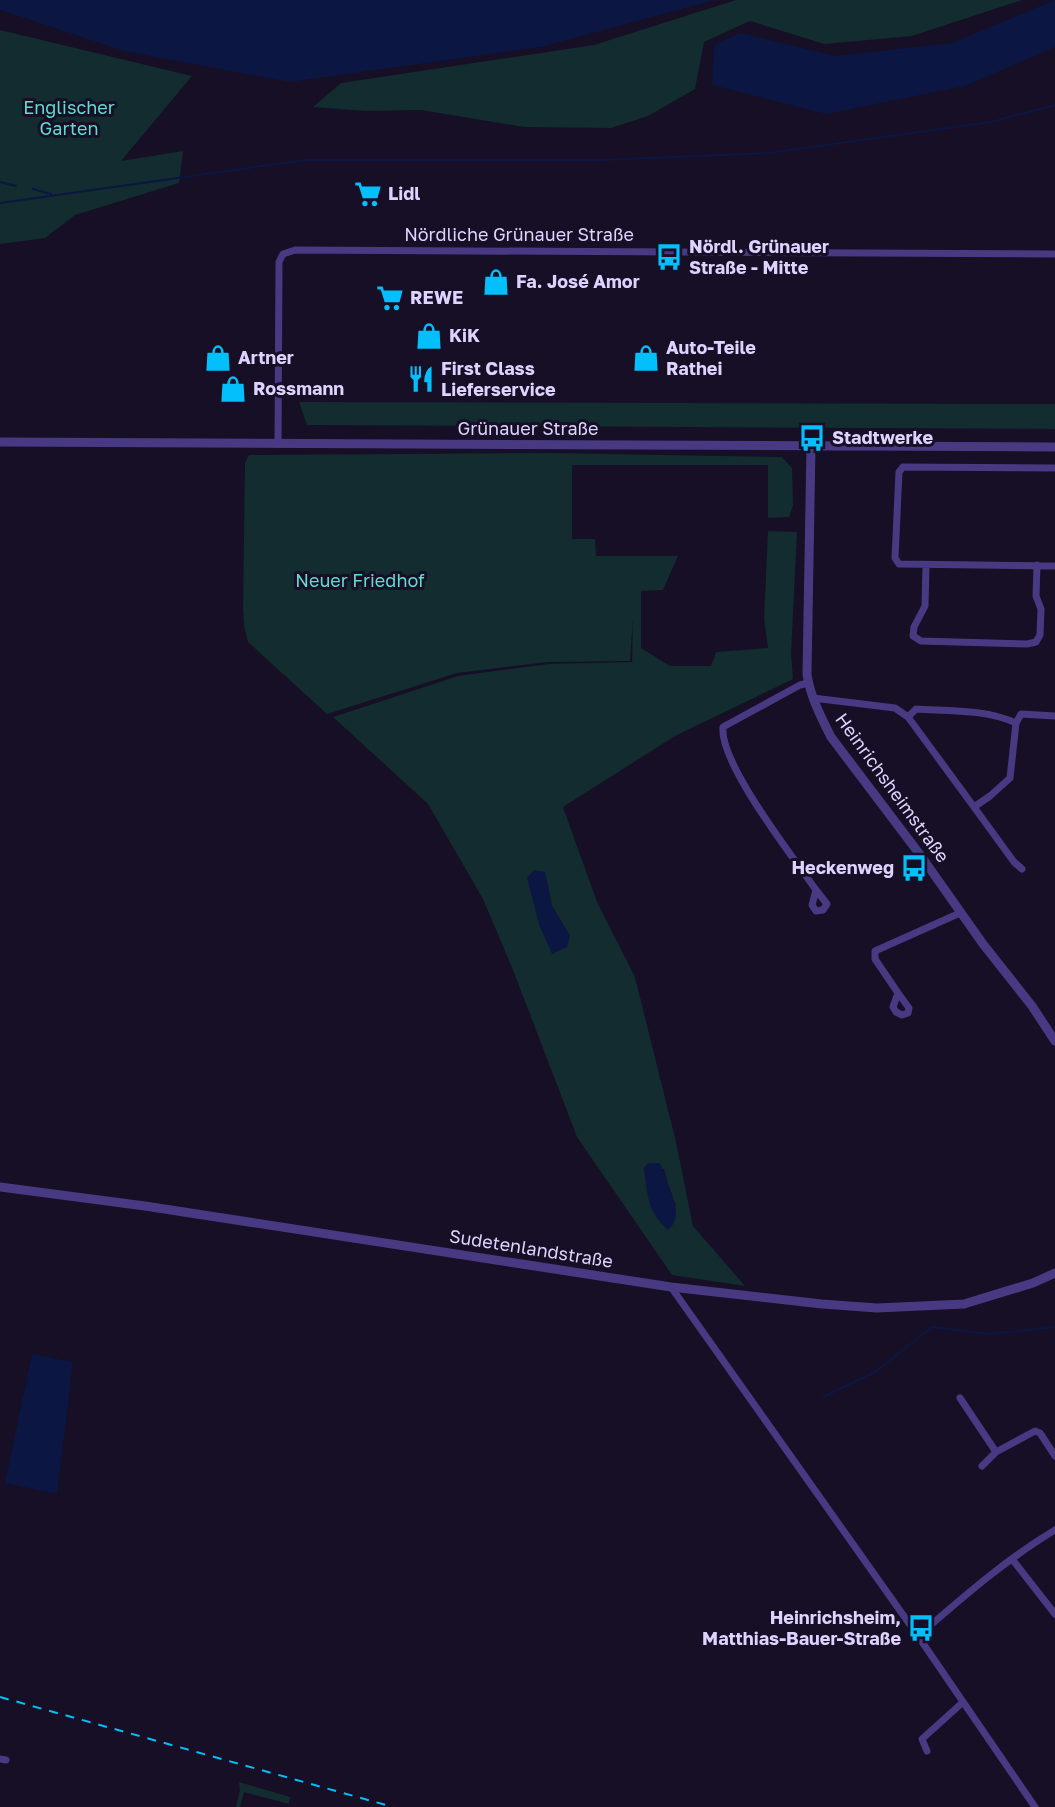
<svg xmlns="http://www.w3.org/2000/svg" width="1055" height="1807" font-family="'Golos Text',sans-serif">
<style>
.green{fill:#122c2f;fill-rule:evenodd}
.water{fill:#0b1742}
.lines{fill:none;stroke-linecap:round;stroke-linejoin:round}
.stream{stroke:#0b1742;stroke-width:2}
.minor{stroke:#473a83;stroke-width:7}
.tertiary{stroke:#473a83;stroke-width:9}
.rail{stroke:#03bffb;stroke-width:2;stroke-dasharray:9 8;stroke-linecap:butt}
.labels{text-anchor:middle;stroke-width:6;stroke-linejoin:round;paint-order:stroke}
.park-label{font-size:18px;fill:#5fded0;stroke:#160f25}
.poi-label{font-size:18px;font-weight:bold;fill:#ded3fe;stroke:#160f25;text-anchor:start}
.street-label{font-size:18px;fill:#ded3fe;stroke:#160f25}
</style>
<rect width="100%" height="100%" fill="#160f25"/>
<path class="green" d="M736,0H1022L912,36L824,44L750,21L704,42L695,89L648,116L611,128L524,127L421,110L365,111L313,107L341,83L594,45Z
M0,30L192,76L121,161L183,151L179,183L75,215L45,238L0,244Z
M299,402L1055,404V429L307,425Z
M550,453L782,457L792,468L793,505L789,517L768,518V465H572V539H595L596,556H678L663,590L641,591V648L670,666H711L716,652L768,648L764,619L768,531L797,532L791,654L793,679L675,736L563,807L597,902L635,977L676,1142L693,1226L745,1286L672,1275L577,1137L513,970L483,899L428,804L333,717L458,676L548,664L632,662L633,619L630,661L548,662L457,673L327,714L248,642L244,626L243,607L245,463L249,455ZM545,873L552,906L570,936L553,954L539,924ZM644,1168L664,1169L668,1184L676,1206L647,1187Z
M239,1782L290,1797L289,1804L244,1792L240,1807H236L240,1790Z"/>
<path class="water" d="M0,0H715L541,47L290,82L124,51L0,10Z
M1055,0V47L965,86L826,114L712,85L714,45L740,33L835,56L952,43Z
M534,870L545,872L552,906L570,936L567,947L552,954L539,924L527,878Z
M648,1163H659C665,1170 665,1176 668,1185C673,1200 683,1217 668,1230C646,1210 648,1195 644,1168Z
M32,1354L73,1362L57,1494L5,1483Z"/>
<g class="lines">
<path class="stream" d="M0,182L16,186
M33,189L51,194
M0,203L305,160H602L769,153L991,122L1055,105
M823,1397L875,1372L932,1327L990,1334L1055,1327"/>
<path class="minor" d="M278,444L279,262L283,254L295,250L1055,254
M1055,468L903,467L899,472L895,558L899,564L1055,566
M926,565L925,606L914,627L913,636L921,641L1027,644L1036,642L1040,635L1041,609L1036,596L1037,565
M808,683L800,685L723,727C719,763 794,858 816,890L812,905L816,911L823,910L827,904L816,890
M813,698L895,708L908,717L916,709C948,711 986,709 1016,723L1010,778L990,796L974,807L908,717
M1016,723L1021,714L1055,716
M974,807L1014,862L1022,869
M898,993L893,1007L896,1012L902,1015L908,1013L909,1008L898,993L875,959V951L960,913
M671,1287L918,1636L1035,1807
M960,1398L996,1452L1035,1431L1040,1433L1055,1456
M982,1466L996,1452
M1012,1559L1055,1614
M918,1636C962,1598 1005,1560 1055,1530
M927,1751L922,1739L962,1703
M0,1759L6,1760"/>
<path class="tertiary" d="M0,442L1055,447
M811,446L807,674C810,696 821,717 831,737L921,856L983,944L1032,1006L1055,1041
M0,1187L145,1206L671,1287L822,1304L877,1308L964,1304L1033,1283L1055,1273"/>
<path class="rail" d="M0,1697L393,1807"/>
</g>
<defs>
<symbol id="supermarket-bare" viewBox="-9 -9 18 18"><path d="M-6-5.5h2.5l.6 2H6L4.5 2H-2.5L-4.4-4H-6ZM-1.5 3.2a1.3 1.3 0 1 0 .1 0ZM3 3.2a1.3 1.3 0 1 0 .1 0Z" fill="#03bffb" stroke="#160f25" stroke-width="2.5" paint-order="stroke"/></symbol>
<symbol id="bus-bare" viewBox="-9 -9 18 18"><path d="M-5-6H5V4H4V6H2V4H-2V6H-4V4H-5ZM-3.5-4V0h7V-4ZM-3.5 1.2v1.5H-2V1.2ZM2 1.2v1.5H3.5V1.2Z" fill="#03bffb" stroke="#160f25" stroke-width="2.5" paint-order="stroke"/></symbol>
<symbol id="shop-bare" viewBox="-9 -9 18 18"><path d="M-5-2.5h2.3a2.7 3.5 0 0 1 5.4 0H5L5.5 6h-11ZM-1.5-2.5h3a1.5 2.3 0 0 0-3 0Z" fill="#03bffb" stroke="#160f25" stroke-width="2.5" paint-order="stroke"/></symbol>
<symbol id="restaurant-bare" viewBox="-9 -9 18 18"><path d="M-5-6h1v4h1v-4h1v4h1v-4h1v5L-1.5 .5V6h-2V.5L-5-1ZM5-6V6H3V1.5H1.5Q1.5-4 5-6Z" fill="#03bffb" stroke="#160f25" stroke-width="2.5" paint-order="stroke"/></symbol>
</defs>
<g fill-rule="evenodd">
<use href="#supermarket-bare" x="349" y="175" width="38" height="38"/>
<use href="#bus-bare" x="650" y="238" width="38" height="38"/>
<use href="#shop-bare" x="477" y="263" width="38" height="38"/>
<use href="#supermarket-bare" x="371" y="279" width="38" height="38"/>
<use href="#shop-bare" x="410" y="317" width="38" height="38"/>
<use href="#shop-bare" x="199" y="339" width="38" height="38"/>
<use href="#shop-bare" x="627" y="339" width="38" height="38"/>
<use href="#restaurant-bare" x="402" y="360" width="38" height="38"/>
<use href="#shop-bare" x="214" y="370" width="38" height="38"/>
<use href="#bus-bare" x="793" y="419" width="38" height="38"/>
<use href="#bus-bare" x="895" y="849" width="38" height="38"/>
<use href="#bus-bare" x="902" y="1609" width="38" height="38"/>
</g>
<g class="labels">
<g class="park-label">
<text x="69" y="114">Englischer<tspan x="69" dy="21">Garten</tspan></text>
<text x="360" y="587">Neuer Friedhof</text>
</g>
<g class="poi-label">
<text x="388" y="200">Lidl</text>
<text x="689" y="253">Nördl. Grünauer<tspan x="689" dy="21">Straße - Mitte</tspan></text>
<text x="516" y="288">Fa. José Amor</text>
<text x="410" y="304">REWE</text>
<text x="449" y="342">KiK</text>
<text x="666" y="354">Auto-Teile<tspan x="666" dy="21">Rathei</tspan></text>
<text x="238" y="364">Artner</text>
<text x="441" y="375">First Class<tspan x="441" dy="21">Lieferservice</tspan></text>
<text x="253" y="395">Rossmann</text>
<text x="832" y="444">Stadtwerke</text>
<text x="894" y="874" text-anchor="end">Heckenweg</text>
<text x="901" y="1624" text-anchor="end">Heinrichsheim,<tspan x="901" dy="21">Matthias-Bauer-Straße</tspan></text>
</g>
<g class="street-label">
<text x="519" y="241">Nördliche Grünauer Straße</text>
<text x="528" y="435">Grünauer Straße</text>
<text transform="translate(892 788) rotate(54)" y="6">Heinrichsheimstraße</text>
<text transform="translate(531 1249) rotate(9)" y="6">Sudetenlandstraße</text>
</g>
</g>
</svg>
